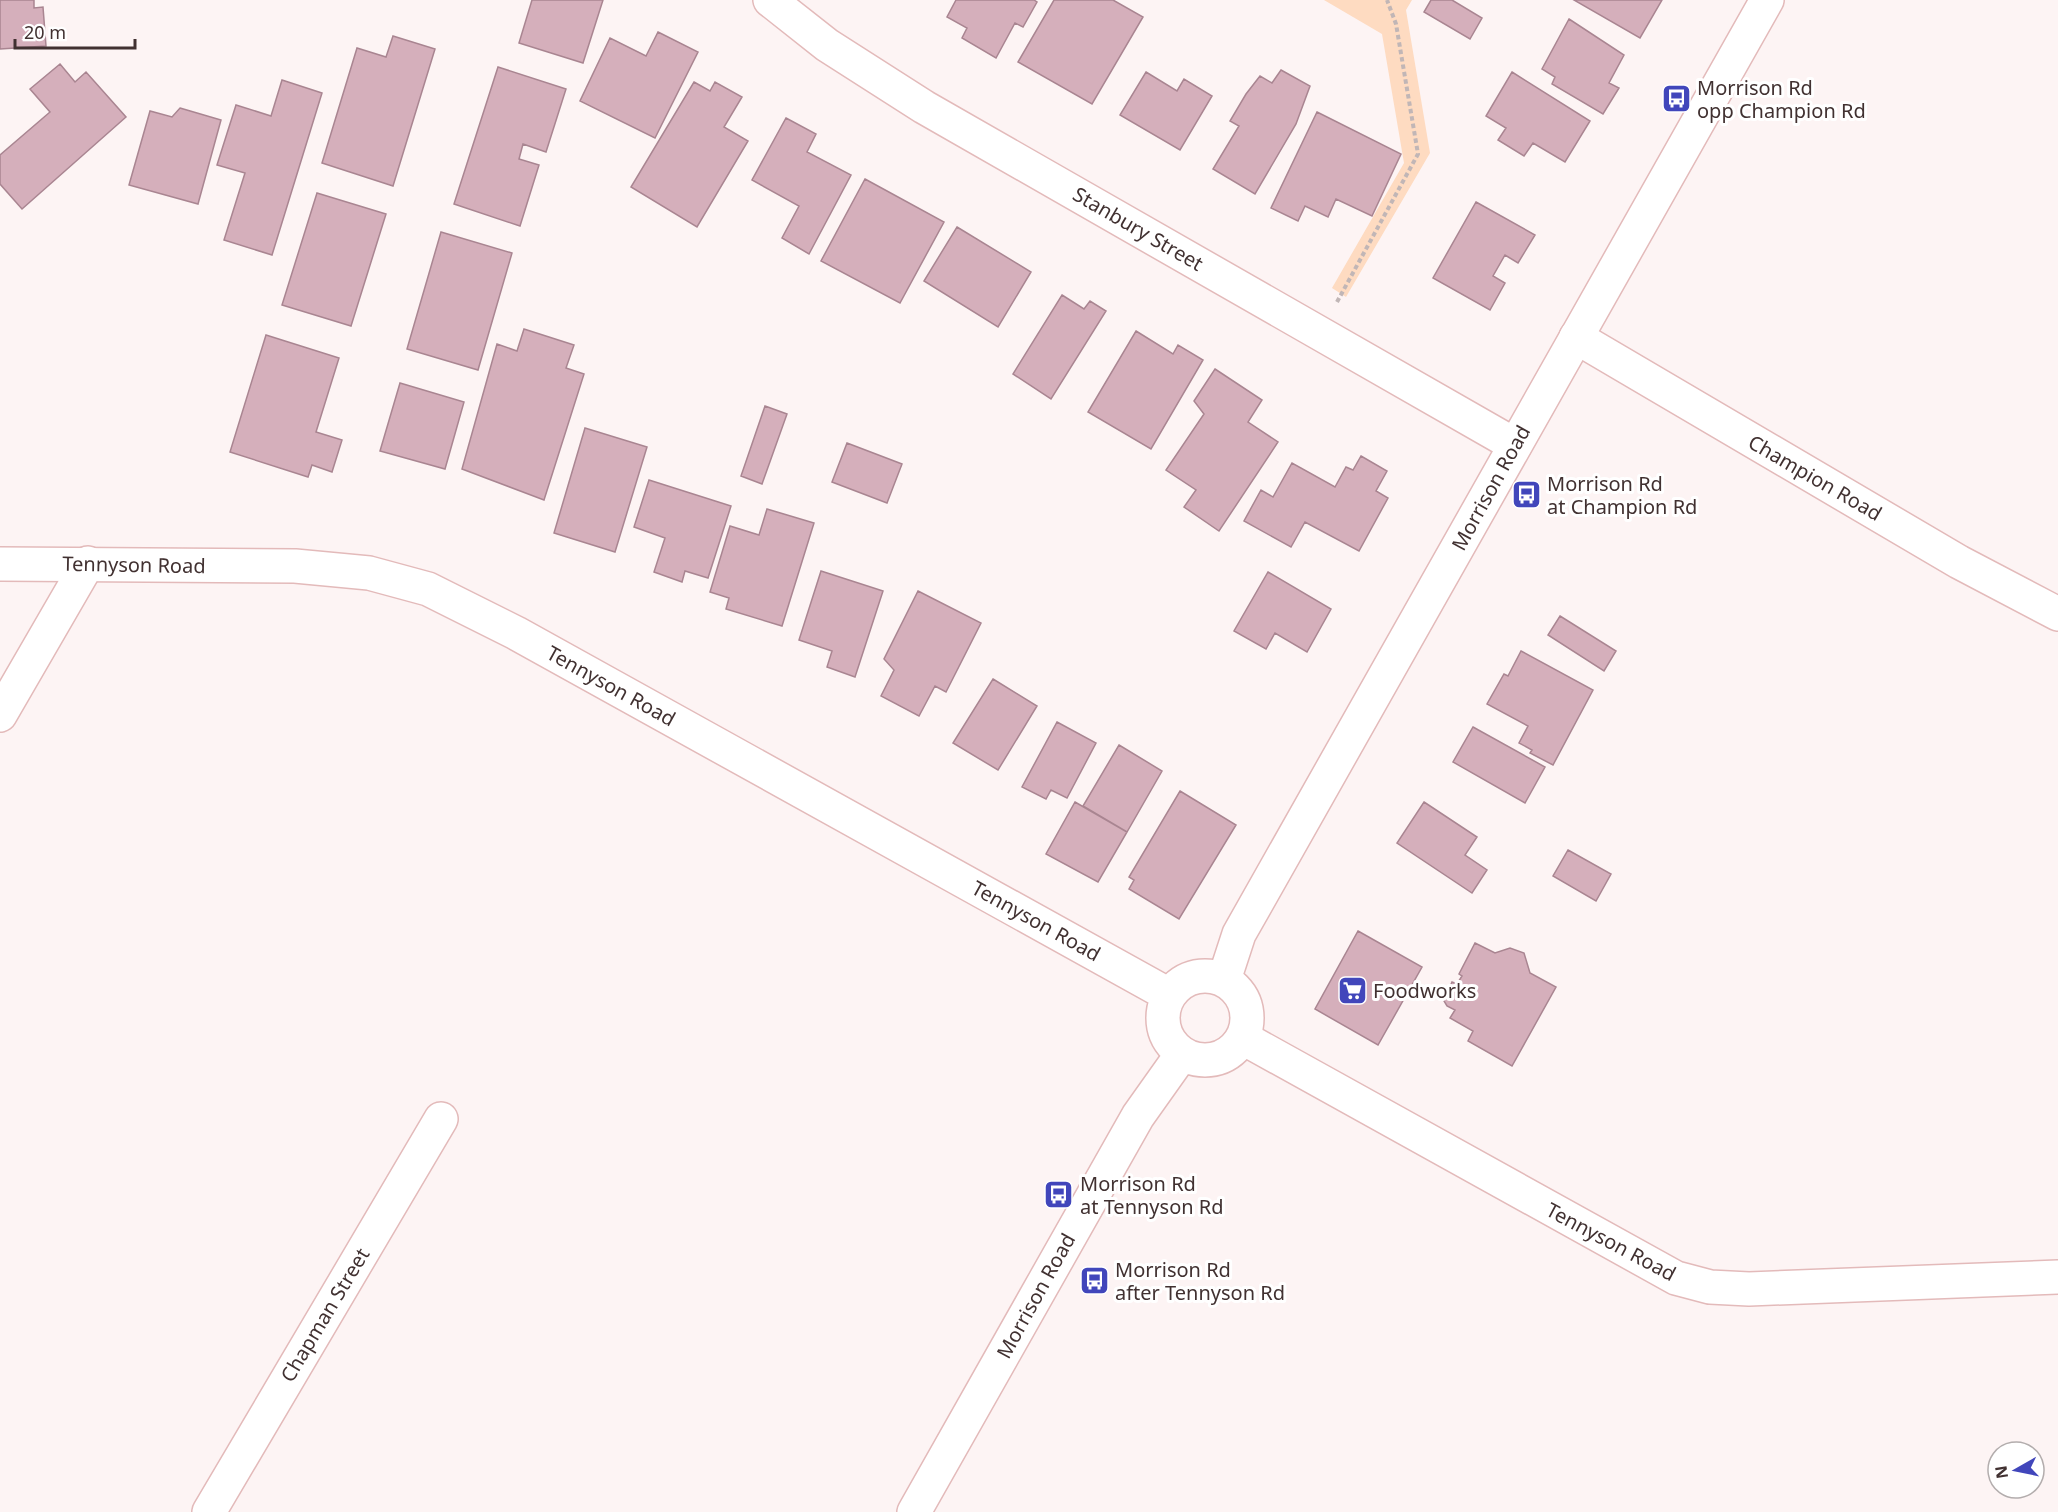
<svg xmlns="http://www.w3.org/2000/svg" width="2058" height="1512" font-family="'Noto Sans',sans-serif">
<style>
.green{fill:#fedbc1}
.building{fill:#d5afbb;stroke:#a98591;stroke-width:1.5}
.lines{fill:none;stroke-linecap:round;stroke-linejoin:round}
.street-casing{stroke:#e3baba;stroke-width:36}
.secondary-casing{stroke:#e3baba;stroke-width:36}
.path{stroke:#c1b6b6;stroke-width:4;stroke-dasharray:4.5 3;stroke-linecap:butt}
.street{stroke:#fff;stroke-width:33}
.secondary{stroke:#fff;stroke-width:33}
.labels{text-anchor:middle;stroke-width:6;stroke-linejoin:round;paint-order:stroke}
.poi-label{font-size:20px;fill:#413131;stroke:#fff;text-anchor:start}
.street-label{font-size:20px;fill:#413131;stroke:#fff}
</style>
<rect width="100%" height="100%" fill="#fdf4f4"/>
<path class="green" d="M1324,0H1412L1406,10L1430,153L1346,297L1332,288L1404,163L1382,34Z"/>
<path class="building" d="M0,0H34V8L43,7L46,46L0,49Z
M532,0H603L583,63L519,43Z
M956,0H1034L1037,2L1023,27L1015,23L996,58L962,38L967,28L947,17Z
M1054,0H1113L1143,17L1092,104L1018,62Z
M1431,0H1452L1482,18L1470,39L1424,12Z
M1574,0H1662L1640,38Z
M1569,19L1624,55L1609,83L1619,88L1603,114L1552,84L1555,77L1542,69Z
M658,32L698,52L655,138L580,101L610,38L646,56Z
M393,36L435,49L393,186L322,163L357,48L386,57Z
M60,64L75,82L86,72L126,117L22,209L0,184V155L50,112L30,89Z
M498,67L566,89L546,152L523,144L519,159L539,165L520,226L454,204Z
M1281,70L1310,86L1296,124L1255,194L1213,169L1239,126L1230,121L1246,94L1260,76L1272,83Z
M1146,72L1177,91L1184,79L1212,96L1180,150L1120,115Z
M1512,72L1590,121L1565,162L1533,143L1524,156L1498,140L1506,128L1486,116Z
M282,80L322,93L272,255L224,240L245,173L217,165L236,105L271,116Z
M694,82L710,91L715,82L742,97L724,127L748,141L697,227L631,187Z
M180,108L221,120L198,204L129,185L150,111L172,117Z
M1317,112L1401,154L1372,216L1336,199L1328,217L1305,206L1298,221L1271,208Z
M786,118L816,134L807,152L851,175L809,254L782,238L799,206L752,180Z
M865,179L944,222L900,303L821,261Z
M317,193L386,214L351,326L282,305Z
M1476,202L1535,235L1518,263L1505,255L1493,276L1505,283L1490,310L1433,278Z
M957,227L1031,272L998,327L924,281Z
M441,232L512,253L478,370L407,349Z
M1062,295L1084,309L1090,301L1106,311L1051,399L1013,374Z
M524,329L574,345L566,368L584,374L544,500L462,469L497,344L517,351Z
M1136,331L1173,354L1178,345L1203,360L1151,449L1088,412Z
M266,335L339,358L316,432L342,440L332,472L312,465L308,477L230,452Z
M1215,369L1262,400L1248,422L1278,442L1219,531L1184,507L1196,490L1166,470L1204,414L1194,401Z
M400,383L464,402L445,469L380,451Z
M765,406L787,414L762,484L741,476Z
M585,428L647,447L615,552L554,533Z
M847,443L902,464L887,503L832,482Z
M1361,456L1387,471L1376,491L1388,498L1359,551L1305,522L1291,547L1244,521L1261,490L1273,497L1292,463L1335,487L1346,467L1353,470Z
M649,480L731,506L708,578L685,571L682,582L654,572L665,538L634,527Z
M767,509L814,523L782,626L726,609L729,598L710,592L730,526L759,535Z
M821,571L883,591L855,677L827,667L832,651L799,640Z
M1268,572L1331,609L1307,652L1275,633L1266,649L1234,631Z
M918,591L981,623L946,692L935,686L919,716L881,696L894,670L884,659Z
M1560,616L1616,651L1604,671L1548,635Z
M1521,651L1593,690L1553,765L1530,753L1532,750L1519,743L1528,726L1487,704L1504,674L1508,676Z
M993,679L1037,706L998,770L953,743Z
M1057,722L1096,743L1067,798L1051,790L1046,799L1022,787Z
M1473,727L1545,767L1525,803L1453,762Z
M1119,745L1162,771L1127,832L1083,806Z
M1180,791L1236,825L1179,919L1129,889L1134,880L1129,877Z
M1075,802L1127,832L1098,882L1046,854Z
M1424,802L1477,837L1465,855L1487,870L1472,893L1397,843Z
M1568,850L1611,874L1596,901L1553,876Z
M1358,931L1422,967L1378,1045L1315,1009Z
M1475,943L1495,953L1510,948L1524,953L1530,973L1556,987L1512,1066L1468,1041L1473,1031L1450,1018L1455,1010L1447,1006L1444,1001L1452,982L1457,984L1462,976L1459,974Z"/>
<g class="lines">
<defs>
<path id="street" d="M770,0L827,45L924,107L1515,445
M1576,337L1959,562L2058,614
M0,715L88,563
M1243,1038L1676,1278L1710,1287L1749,1289L2058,1277
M209,1512L441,1119"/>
<path id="secondary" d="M0,564L295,566L369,573L428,589L516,633L1169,995
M1163 1018a42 42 0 1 1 84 0a42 42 0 1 1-84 0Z
M1224,980L1239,934L1767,0
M914,1512L1138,1116L1182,1054"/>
</defs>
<use href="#street" class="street-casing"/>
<use href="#secondary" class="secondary-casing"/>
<path class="path" d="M1337,302L1418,154L1396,24L1387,0"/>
<use href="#street" class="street"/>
<use href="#secondary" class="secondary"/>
</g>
<defs>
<symbol id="bus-square" viewBox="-11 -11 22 22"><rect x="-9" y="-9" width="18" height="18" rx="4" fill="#4146bb" stroke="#fff"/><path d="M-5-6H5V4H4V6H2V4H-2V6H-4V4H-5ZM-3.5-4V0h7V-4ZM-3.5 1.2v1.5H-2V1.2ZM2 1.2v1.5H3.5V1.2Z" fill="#fff"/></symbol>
<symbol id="supermarket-square" viewBox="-11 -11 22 22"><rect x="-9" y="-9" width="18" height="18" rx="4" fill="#4146bb" stroke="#fff"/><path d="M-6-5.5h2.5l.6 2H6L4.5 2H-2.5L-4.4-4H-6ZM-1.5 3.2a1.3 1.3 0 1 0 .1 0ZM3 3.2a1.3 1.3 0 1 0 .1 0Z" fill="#fff"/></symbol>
</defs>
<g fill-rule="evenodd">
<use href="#bus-square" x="1660" y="82" width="33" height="33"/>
<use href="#bus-square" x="1510" y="478" width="33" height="33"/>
<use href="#supermarket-square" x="1336" y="974" width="33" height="33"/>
<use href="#bus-square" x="1042" y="1178" width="33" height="33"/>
<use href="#bus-square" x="1078" y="1264" width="33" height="33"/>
</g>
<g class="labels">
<g class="poi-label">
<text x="1697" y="95">Morrison Rd<tspan x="1697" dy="23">opp Champion Rd</tspan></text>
<text x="1547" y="491">Morrison Rd<tspan x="1547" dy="23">at Champion Rd</tspan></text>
<text x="1373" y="998">Foodworks</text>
<text x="1080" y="1191">Morrison Rd<tspan x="1080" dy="23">at Tennyson Rd</tspan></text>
<text x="1115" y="1277">Morrison Rd<tspan x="1115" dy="23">after Tennyson Rd</tspan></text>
</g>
<g class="street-label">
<text transform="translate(1138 229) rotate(30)" y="7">Stanbury Street</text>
<text transform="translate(1815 478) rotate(30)" y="7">Champion Road</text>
<text transform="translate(1491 488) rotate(-61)" y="7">Morrison Road</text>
<text transform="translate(134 565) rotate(1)" y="7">Tennyson Road</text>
<text transform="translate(611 686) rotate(29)" y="7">Tennyson Road</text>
<text transform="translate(1036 921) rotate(29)" y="7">Tennyson Road</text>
<text transform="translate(1611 1242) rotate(28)" y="7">Tennyson Road</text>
<text transform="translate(1036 1296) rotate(-61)" y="7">Morrison Road</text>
<text transform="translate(325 1315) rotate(-59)" y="7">Chapman Street</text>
</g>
</g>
<g transform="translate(2016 1470) rotate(261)"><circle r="28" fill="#ffffff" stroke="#b3adad" stroke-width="1.5"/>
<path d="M0-4.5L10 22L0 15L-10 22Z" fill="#4146bb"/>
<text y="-9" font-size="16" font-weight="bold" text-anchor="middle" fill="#413131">N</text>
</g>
<path d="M15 39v9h120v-9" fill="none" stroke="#413131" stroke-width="3"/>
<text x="24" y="39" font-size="18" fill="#413131" stroke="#ffffff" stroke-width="4.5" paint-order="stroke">20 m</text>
</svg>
